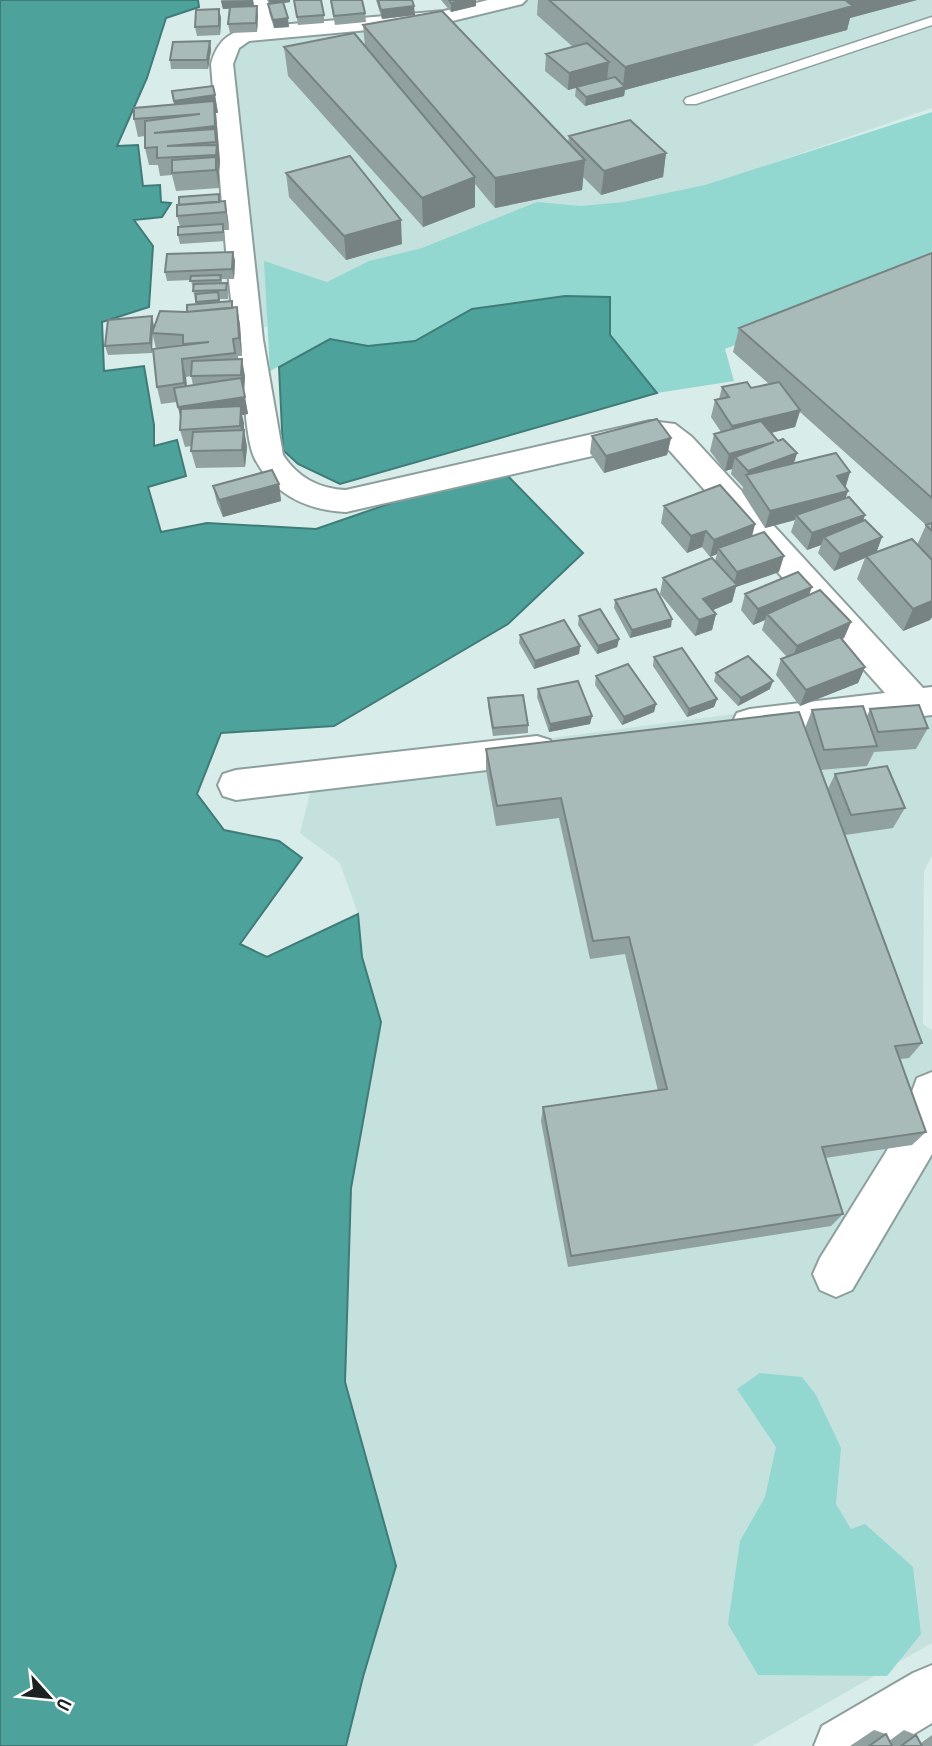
<svg xmlns="http://www.w3.org/2000/svg" width="932" height="1746" font-family="'PT Sans Narrow',sans-serif">
<style>
.built{fill:#c5e1de}
.green{fill:#93d7d1}
.water{fill:#4ea29c;stroke:#3f7c77;stroke-width:2}
.lines{fill:none;stroke-linecap:round;stroke-linejoin:round}
.service-casing{stroke:#8d9f9d;stroke-width:3}
.minor-casing{stroke:#8d9f9d;stroke-width:4}
.service{fill:#fff;fill-rule:evenodd}
.minor{fill:#fff;fill-rule:evenodd}
.wall{fill:#91a19f;fill-rule:evenodd}
.shaded-wall{fill:#768382}
.building{fill:#a9bbb9;stroke:#768382;stroke-width:2}
</style>
<rect width="100%" height="100%" fill="#d8ecea"/>
<path class="built" d="M489,0H932V108L756,169L244,334L231,36L427,15Z
M932,688V856L924,871L923,1024L932,1030V1643L752,1746H346L363,1677L340,1368L351,1188L381,1022L362,957L358,914L340,863L300,833L316,769Z"/>
<path class="green" d="M932,112V267L725,349L734,381L657,393L610,335V297L565,296L472,309L415,341L368,346L330,339L270,371L264,261L327,282L369,261L422,248L537,202L581,206L624,202L705,185Z
M760,1373L802,1377L816,1395L841,1448L836,1504L851,1529L865,1524L913,1567L921,1634L887,1676L758,1675L728,1624L740,1541L765,1497L776,1447L737,1389Z"/>
<path class="water" d="M0,0H198L199,7L166,18L147,78L117,146L138,145L143,186L160,185L161,202L171,203L162,217L134,220L153,246L149,307L102,322L104,371L144,366L154,425V446L177,440L186,476L148,487L161,532L207,523L316,529L417,494L508,476L583,553L508,624L334,726L221,733L197,794L224,830L279,841L302,858L240,944L267,957L358,914L362,957L381,1022L351,1188L345,1382L396,1566L363,1677L346,1746H0Z
M565,296L610,297V335L657,393L340,484L298,464L283,450L279,367L330,339L368,346L415,341L472,309Z"/>
<g class="lines">
<defs>
<path id="service" d="M932,17V25L696,104H686L684,101L686,98Z"/>
<path id="minor" d="M248,0H270L279,25L444,11L488,0H526L522,4L444,23L249,41L239,48L233,64L263,340L283,455C298,478 320,489 346,490L650,421L675,424L692,437L923,688L932,687V715L750,737L737,733L732,723L737,713L750,709L885,693L670,451L658,441L346,512C307,510 274,495 255,459C247,443 246,410 243,391C226,283 220,173 211,64C218,38 232,30 258,27Z
M537,736L550,740L555,750L550,760L537,764L236,800L223,796L218,785L223,774L236,770Z
M932,1072V1154L852,1290L836,1297L820,1290L813,1274L820,1258L886,1152L898,1130L917,1078Z
M932,1665V1723L894,1746H814L822,1726L913,1673Z"/>
</defs>
<use href="#service" class="service-casing"/>
<use href="#minor" class="minor-casing"/>
<use href="#service" class="service"/>
<use href="#minor" class="minor"/>
</g>
<path class="wall" d="M221,0H253L254,6L258,15L257,32L230,33L228,24L230,9H223Z
M267,0H290V2L283,3L289,27L274,28L269,12V4Z
M294,0L324,15V23L298,25Z
M330,0H362L365,13L366,22L335,25Z
M376,0H412L415,15L382,19Z
M441,0H476V6L451,12Z
M538,0H917L850,18L847,30L625,90L624,96L585,106L575,96L576,88L568,90L545,71L546,54L573,47L537,15Z
M219,9L221,18L220,35L197,36L195,27Z
M363,25L568,144L569,136L666,153L663,177L601,195L583,177L582,190L495,208L475,184V207L423,227L288,76L284,47L365,46Z
M210,41L211,50L208,69H171L170,60Z
M172,91L215,95L218,113H216L220,162L219,172V188L176,191L172,175L160,176L158,165H149L145,148V136L138,137L134,119L174,104Z
M286,173L402,244L346,260L289,197Z
M219,194L220,202L225,201L228,219L229,230H224L225,241L180,244L178,235L180,227L177,216L179,205Z
M233,252L235,261L234,279H222V283H227L228,292V299H220V302L232,301L233,308L237,307L240,325L242,356H236L245,376L244,392L248,414L242,415L244,430L247,447L245,467L196,468L191,451L192,446L185,447L180,430L181,420L177,402L161,404L157,387L156,349L153,336L152,353L108,355L105,346L154,326V330L187,312L197,305L196,300H195L191,280L167,281L165,272ZM191,376L193,385L187,386L186,377Z
M932,253V617L930,620L903,631L857,579L865,558L834,571L818,553L821,545L807,550L791,532L795,520L765,528L742,492L743,487L731,474L732,469L725,471L710,451L714,434L721,432L711,417L715,400L719,399L722,387L751,388L769,384L733,352L739,328ZM800,412L926,525L917,545L876,552L882,537L863,521L865,515L845,499L848,491L845,488L850,472L793,464L797,453L778,441L771,433L795,427Z
M592,436L671,438L667,455L604,473L590,453Z
M279,484L281,501L223,517L217,503L213,486Z
M664,506L755,524L752,536L779,572L736,587L732,602L713,610L716,614L712,630L695,636L660,594L663,578L715,561L717,554L710,557L702,547L687,553L661,523Z
M745,594L809,595L851,622L844,638L842,639L865,667L858,683L800,706L776,675L781,659L787,657L762,630L765,620L753,625L741,610Z
M615,600L671,627L630,638L614,608Z
M579,616L619,639L617,647L597,654L578,625Z
M520,635L580,646L579,654L534,669L519,643Z
M654,657L717,699L714,707L687,717L653,666Z
M716,673L770,689L738,706L714,681Z
M596,676L656,704L654,712L622,725L595,685Z
M538,689L592,716L590,724L549,732L537,697Z
M488,698L528,725V733L493,736L488,706Z
M870,709L928,728L916,749L874,752L867,766L820,770L828,789L835,774L905,808L893,828L845,835L922,1043L909,1058L900,1059L926,1132L912,1145L825,1158L843,1214L831,1226L568,1267L541,1121L543,1107L658,1091L625,954L590,959L559,818L496,826L486,770V749L805,728L812,710L867,716Z
M874,1730L886,1734L889,1741L904,1730L916,1735L921,1743L932,1735V1746H850Z"/>
<path class="shaded-wall" d="M253,0L254,6L223,9L221,1Z
M269,0H290V2L270,5Z
M464,0H476V6L451,12V3Z
M842,0H917L850,18L847,30L625,90L624,96L585,106L586,97L623,87L625,67Z
M257,6L258,15L257,32L256,23Z
M414,6L415,15L382,19L381,10Z
M219,9L221,18L220,35L219,26Z
M288,18L289,27L274,28L273,20Z
M210,41L211,50L208,69L207,60Z
M609,62L607,79L568,90L569,73Z
M215,95L218,113H216L220,162L219,172L216,155V142L154,133L177,116L174,101Z
M666,153L663,177L601,195L604,171Z
M216,157L219,174V188L216,170Z
M585,160L582,190L495,208V178Z
M475,177V207L423,227L422,198Z
M225,201L228,219L229,230L226,212Z
M401,220L402,244L346,260L344,236Z
M233,252L235,261L234,279L232,269Z
M237,307L240,325L242,356L239,338Z
M152,316L154,326L153,333H152V353L150,343Z
M182,359L186,377L188,401L184,383Z
M242,359L245,376L244,392L241,375Z
M245,397L248,414L242,415L244,423V431V430L247,447L245,467L242,450L243,441L240,426L182,424L178,407Z
M800,410L795,427L728,443L732,426Z
M671,438L667,455L604,473L606,456Z
M774,442L735,457L732,469L725,471L729,454Z
M797,453L792,470L747,476L748,471Z
M850,472L845,489L837,476Z
M279,484L281,501L223,517L219,500Z
M848,491L842,508L796,515L795,520L765,528L770,511Z
M865,515L859,531L824,537L821,545L807,550L812,533Z
M755,524L751,540L718,548L717,554L710,557L714,540Z
M706,531L702,547L687,553L691,536Z
M882,537L876,554L866,556L865,558L834,571L840,554Z
M784,556L779,572L736,587L732,602L699,616L703,599L733,587L737,572Z
M812,587L806,603L767,614L765,620L753,625L758,609Z
M932,594V617L930,620L903,631L913,609Z
M716,614L712,630L695,636L699,620Z
M672,619L671,627L630,638L632,630Z
M851,622L844,638L791,662L797,646Z
M619,639L617,647L597,654L598,646Z
M580,646L579,654L534,669L535,661Z
M865,667L858,683L800,706L806,690Z
M773,681L770,689L738,706L741,698Z
M717,699L714,707L687,717L689,709Z
M656,704L654,712L622,725L624,717Z
M592,716L590,724L549,732L550,724Z"/>
<path class="building" d="M294,0H321L324,15L297,17Z
M331,0H362L365,13L334,16Z
M378,0H412L414,6L381,10Z
M449,0H464L451,3Z
M549,0H845L853,6L625,67Z
M283,2L288,18L273,20L268,4Z
M257,6L256,23L228,24L230,7Z
M219,9V26L195,27L196,10Z
M442,11L585,160L495,178L363,25Z
M354,33L475,177L422,198L284,47Z
M210,41L207,60H170L173,42Z
M587,43L609,62L569,73L546,54Z
M615,77L625,87L586,97L576,87Z
M213,86L215,95L174,101L172,91Z
M214,101L215,126L154,133L215,129L216,142L167,146L217,145L216,155L157,158V147L145,148V121L200,114L134,119V108Z
M630,120L666,153L604,171L569,136Z
M350,156L401,220L344,236L286,173Z
M216,157V170L172,173V160Z
M219,194V202L179,205V197Z
M225,201L226,212L177,216V205Z
M223,224V232L178,235V227Z
M233,252L232,269L165,272L167,254Z
M932,253V498L739,328Z
M221,275L220,280L190,281L191,276Z
M227,283L226,290L193,291L194,284Z
M218,292L219,300L196,302V294Z
M232,301V308L187,312V305Z
M237,307L239,338L233,339L235,353L182,359L184,383L157,387L153,349L209,342L183,344V335L152,333L160,311L186,312Z
M152,316L150,343L105,346L108,320Z
M242,359L241,375L191,376L192,361Z
M241,378L245,397L178,407L174,388Z
M747,382L751,388L779,382L800,410L732,426L715,400L729,397L722,387Z
M241,406L240,426L180,430L181,409Z
M657,419L671,438L606,456L592,436Z
M761,421L778,441L783,439L797,453L748,471L735,457L774,442L729,454L714,434Z
M244,430L242,450L191,451L193,432Z
M836,453L850,472L837,476L848,491L770,511L746,475Z
M272,470L279,484L219,500L213,486Z
M720,485L755,524L714,540L706,531L691,536L664,506Z
M849,497L865,515L812,533L796,515Z
M865,520L882,537L840,554L824,537Z
M932,523V531L926,525Z
M764,532L784,556L737,572L718,548Z
M912,539L932,560V601L913,609L866,556Z
M712,558L737,585L703,599L716,614L699,620L663,578Z
M798,572L812,587L758,609L745,594Z
M656,589L672,619L632,630L615,600Z
M820,590L851,622L797,646L767,614Z
M600,609L619,639L598,646L579,616Z
M564,620L580,646L535,661L520,635Z
M840,637L865,667L806,690L781,659Z
M682,648L717,699L689,709L654,657Z
M748,656L773,681L741,698L716,673Z
M628,664L656,704L624,717L596,676Z
M578,681L592,716L550,724L538,689Z
M523,695L528,725L493,728L488,698Z
M919,705L928,728L878,732L870,709Z
M863,706L877,746L824,750L812,710Z
M799,712L922,1043L895,1046L926,1132L822,1147L843,1214L571,1256L543,1107L667,1089L629,937L593,941L561,798L497,806L486,749Z
M887,766L905,808L851,815L835,774Z
M886,1734L892,1746H869Z
M916,1735L922,1746H901Z"/>
<g transform="translate(49 1697) rotate(117)" stroke="#ffffff" stroke-width="5" paint-order="stroke">
<path d="M0-5L12 26L0 18L-12 26Z" fill="#1c2322"/>
<text y="-10" font-size="19" font-weight="bold" text-anchor="middle" fill="#1c2322">U</text>
</g>
</svg>
